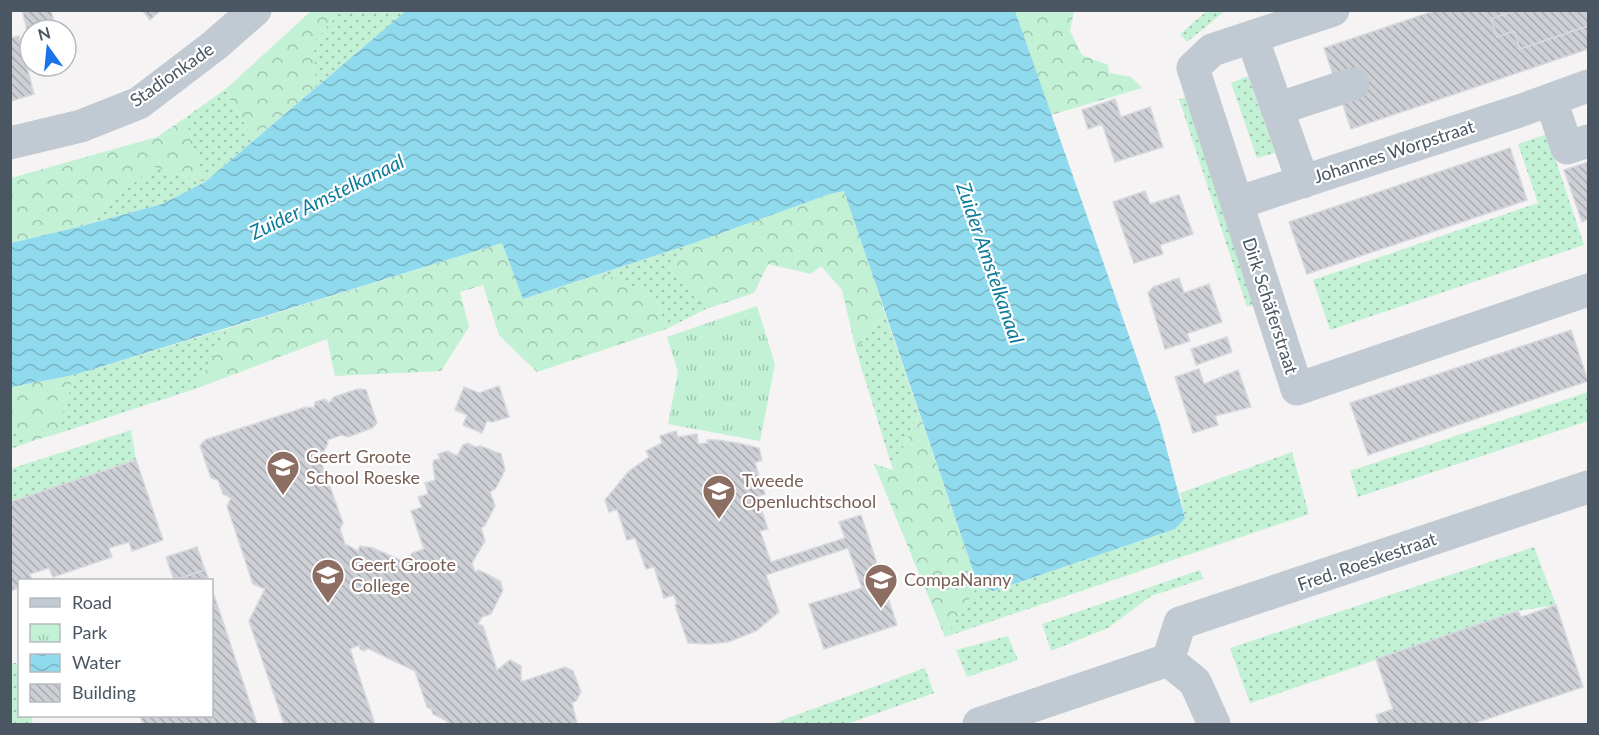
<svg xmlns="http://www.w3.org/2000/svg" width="1599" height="735" font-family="Lato,sans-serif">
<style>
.grass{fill:url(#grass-dots)}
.forest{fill:url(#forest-crowns)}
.park{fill:url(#park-tufts)}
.water{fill:url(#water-waves)}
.building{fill:url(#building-back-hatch);stroke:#d7d9de;stroke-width:1.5}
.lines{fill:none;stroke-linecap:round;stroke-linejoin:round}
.minor{stroke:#c1cad2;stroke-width:33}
.labels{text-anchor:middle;stroke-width:4.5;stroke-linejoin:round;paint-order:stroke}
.street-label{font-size:18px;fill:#4a5661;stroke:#fff}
.education-label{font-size:18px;fill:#785e54;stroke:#fff;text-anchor:start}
.water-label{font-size:20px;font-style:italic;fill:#0c7c9b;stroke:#fff}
</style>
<defs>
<pattern id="grass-dots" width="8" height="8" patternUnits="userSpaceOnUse" patternTransform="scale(1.5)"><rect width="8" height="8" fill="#c3f1d5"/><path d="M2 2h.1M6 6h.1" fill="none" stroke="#a0c6b0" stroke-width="1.8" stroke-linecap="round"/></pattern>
<pattern id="forest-crowns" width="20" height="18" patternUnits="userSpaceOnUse" patternTransform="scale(1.5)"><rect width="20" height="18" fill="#c3f1d5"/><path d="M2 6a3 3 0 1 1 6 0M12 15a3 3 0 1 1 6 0" fill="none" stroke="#a0c6b0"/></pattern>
<pattern id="park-tufts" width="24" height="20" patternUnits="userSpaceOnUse" patternTransform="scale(1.5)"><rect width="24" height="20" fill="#c3f1d5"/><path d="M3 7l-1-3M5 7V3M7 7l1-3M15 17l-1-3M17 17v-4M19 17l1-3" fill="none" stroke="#a0c6b0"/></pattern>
<pattern id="water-waves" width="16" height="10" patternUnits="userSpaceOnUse" patternTransform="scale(1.5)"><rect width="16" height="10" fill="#90daee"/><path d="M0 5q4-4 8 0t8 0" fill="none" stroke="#78b4c4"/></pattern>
<pattern id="building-back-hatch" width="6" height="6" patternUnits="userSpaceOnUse" patternTransform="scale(1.5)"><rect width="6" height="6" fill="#cdcfd5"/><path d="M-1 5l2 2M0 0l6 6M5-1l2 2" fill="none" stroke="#a8abb0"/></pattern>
</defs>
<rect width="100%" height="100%" fill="#f5f3f3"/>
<path class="grass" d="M341,11H407L315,88L314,41Z
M1207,11H1225L1187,42L1180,34Z
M1248,76L1275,153L1257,158L1231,83Z
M227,88L231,104L255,139L205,182L162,204L78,227L154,167L204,182L185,118Z
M1187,97L1257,304L1247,307L1179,99Z
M1547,134L1584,245L1330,330L1313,280L1538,203L1518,144Z
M691,244L669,269L706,309L666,329L656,297L603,273Z
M885,314L919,413L893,470L856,350Z
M229,328L195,389L57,434L74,375Z
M1588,392V421L1358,497L1350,471Z
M11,428L32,441L11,449Z
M131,430L136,460L11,502L10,469Z
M1292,452L1309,514L945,637L978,585L993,591L1175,529L1185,517L1180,493Z
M1534,547L1556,605L1518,611L1250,703L1230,648Z
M1200,570L1203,579L1151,596L1108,628L1051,651L1042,624Z
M1008,636L1018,660L967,677L956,650Z
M11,663H16L19,668L20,716H31L33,724H11Z
M925,668L934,693L847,724H772Z"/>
<path class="forest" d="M311,11H341L314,41L315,88L255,139L231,104L227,88Z
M1015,11H1074L1070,31L1082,55L1108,65L1109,73L1131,77L1142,88L1051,115Z
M185,118L205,182L154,167L78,227L11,243V178L157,137Z
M845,191L885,314L856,350L842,290L821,266L811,274L768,264L754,293L706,309L669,269L691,244L830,194Z
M502,243L523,299L603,273L656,297L666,329L537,372L499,335L483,285L460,292L469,327L441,371L335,376L327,339L195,389L229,328Z
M74,375L57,434L32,441L11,428L10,387Z
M919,413L978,585L945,637L874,464L893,470Z"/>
<path class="park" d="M757,306L775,364L760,441L668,424L678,372L667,337Z"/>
<path class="water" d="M407,10L1015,11L1160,424L1185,518L1175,529L993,591L978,585L844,191L830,194L691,244L523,299L502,243L74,375L11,387V243L78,227L162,204L205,182Z"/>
<path class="building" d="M22,10H51L56,30H30V42Z
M142,10H161L150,20Z
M1437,10H1507L1508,13L1491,19L1497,37L1514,31L1520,49L1588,26V49L1351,129L1324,48Z
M1507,10H1588V26L1520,49L1514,31L1497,37L1491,19L1508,13Z
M19,36L34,94L12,101L10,100V38Z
M36,66H60L37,72Z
M1115,99L1121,117L1150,107L1163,147L1115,162L1102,124L1088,129L1082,110Z
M1510,148L1527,200L1307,274L1289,222Z
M1588,162V219L1582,222L1564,170Z
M1145,191L1150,204L1179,195L1193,234L1160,245L1163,254L1134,263L1113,202Z
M1179,278L1184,293L1209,284L1222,322L1189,333L1187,334L1190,341L1165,349L1148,293L1153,287Z
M1571,330L1588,381L1368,455L1350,403Z
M1227,337L1232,352L1196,365L1191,349Z
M1199,369L1204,384L1238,370L1251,407L1215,416L1218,425L1193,433L1175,377Z
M499,386L509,417L492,422L487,421L482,433L463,425L467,415L455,410L464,387L479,393Z
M358,389L366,390L377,423L372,428L348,437L342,435L327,440L328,443L320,459L343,523L340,529L345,544L358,551L360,546L373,548L407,563L412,553L424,549L411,511L422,507L418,497L428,494L425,483L435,480L433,464L434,460L440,459L438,454L448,451L457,456L463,445L468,443L475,447L481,446L501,454L505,470L496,488L490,492L495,506L485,525L481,528L485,541L472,563L475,572L479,570L500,581L503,590L491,614L482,617L478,624L483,626L497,670L510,660L521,666V682L565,667L573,671L581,692L576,701L572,703L577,724H447V721L433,714L431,709L427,707L415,671L367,648L365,651L360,649L359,645L350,649L375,724H284L249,621L265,589L253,584L227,506L231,498L223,494L218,480L211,478L200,446L205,440L306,407L314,408L315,402L325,399L329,403L334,397Z
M676,431L678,437L697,434L698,444L707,443V440H717L738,443L759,448L762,460L755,463L765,494L757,497L768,529L760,531L771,562L845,538L839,522L861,515L897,625L824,649L809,604L862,588L848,548L766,575L779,612L756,631L728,642L708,644L688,643L675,605L677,604L674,595L664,598L654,567L646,569L635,538L627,540L617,509L609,512L605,500L629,471L649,457L646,451L662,443L660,436Z
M136,460L163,540L132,551L129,542L109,548L112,557L53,577L49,568L30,574L32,580H20V588L10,591V502Z
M197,547L205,570L174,580L166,557Z
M205,570L209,580H172H174Z
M212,589L257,724H215L212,714Z
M1556,605L1583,687L1472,724H1379L1376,715L1393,709L1376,659L1518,611L1521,617Z
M212,714L215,724H143L140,716H212Z"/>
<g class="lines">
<path class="minor" d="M1333,10L1212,50L1193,68L1297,389L1588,290
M1252,37L1303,182
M1551,100L1567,148L1588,141
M1277,109L1353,84
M10,143L81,126L139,103L215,45L255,10
M1237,203L1519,111L1588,86
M1168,660L1180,623L1588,487
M1168,660L1195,682L1214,724
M979,724L1168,660"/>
</g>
<defs>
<symbol id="school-pin" viewBox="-11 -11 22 30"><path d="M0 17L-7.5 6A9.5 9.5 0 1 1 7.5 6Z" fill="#8d6e63" stroke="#fff"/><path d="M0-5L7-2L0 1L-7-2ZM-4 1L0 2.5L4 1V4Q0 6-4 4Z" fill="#fff"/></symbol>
</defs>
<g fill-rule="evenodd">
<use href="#school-pin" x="264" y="448" width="38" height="52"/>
<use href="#school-pin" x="700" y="472" width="38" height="52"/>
<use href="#school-pin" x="309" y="556" width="38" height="52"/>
<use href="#school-pin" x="862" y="561" width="38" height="52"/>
</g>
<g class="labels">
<g class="street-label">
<text transform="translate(172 75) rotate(-35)" y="6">Stadionkade</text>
<text transform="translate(1394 152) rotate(-18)" y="6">Johannes Worpstraat</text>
<text transform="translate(1270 306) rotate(72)" y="6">Dirk Schäferstraat</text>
<text transform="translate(1367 562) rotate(-19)" y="6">Fred. Roeskestraat</text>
</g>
<g class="education-label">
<text x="306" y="463">Geert Groote<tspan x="306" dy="21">School Roeske</tspan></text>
<text x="742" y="487">Tweede<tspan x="742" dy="21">Openluchtschool</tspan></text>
<text x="351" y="571">Geert Groote<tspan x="351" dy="21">College</tspan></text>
<text x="904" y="586">CompaNanny</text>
</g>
<g class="water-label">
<text transform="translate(327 197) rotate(-26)" y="7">Zuider Amstelkanaal</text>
<text transform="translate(990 263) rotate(71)" y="7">Zuider Amstelkanaal</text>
</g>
</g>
<rect width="1599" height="735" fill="none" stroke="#4a5661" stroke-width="24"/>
<rect x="18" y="579" width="195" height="138" fill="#ffffff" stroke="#b7bbc0" stroke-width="1.5"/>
<rect x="30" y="598" width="30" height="9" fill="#c1cad2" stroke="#b7bbc0" stroke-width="1.5"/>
<text x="72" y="609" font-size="18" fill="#4a5661">Road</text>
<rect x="30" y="624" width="30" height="18" fill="url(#park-tufts)" stroke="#b7bbc0" stroke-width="1.5"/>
<text x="72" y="639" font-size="18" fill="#4a5661">Park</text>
<rect x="30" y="654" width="30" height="18" fill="url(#water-waves)" stroke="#b7bbc0" stroke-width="1.5"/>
<text x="72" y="669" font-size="18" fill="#4a5661">Water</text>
<rect x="30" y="684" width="30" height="18" fill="url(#building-back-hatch)" stroke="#b7bbc0" stroke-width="1.5"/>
<text x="72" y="699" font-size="18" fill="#4a5661">Building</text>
<g transform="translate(48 48) rotate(345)"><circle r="28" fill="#ffffff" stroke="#b7bbc0" stroke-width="1.5"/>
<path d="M0-4.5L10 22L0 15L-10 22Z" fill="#1a73e8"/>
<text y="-9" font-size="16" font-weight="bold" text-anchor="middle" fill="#4a5661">N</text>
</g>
</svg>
